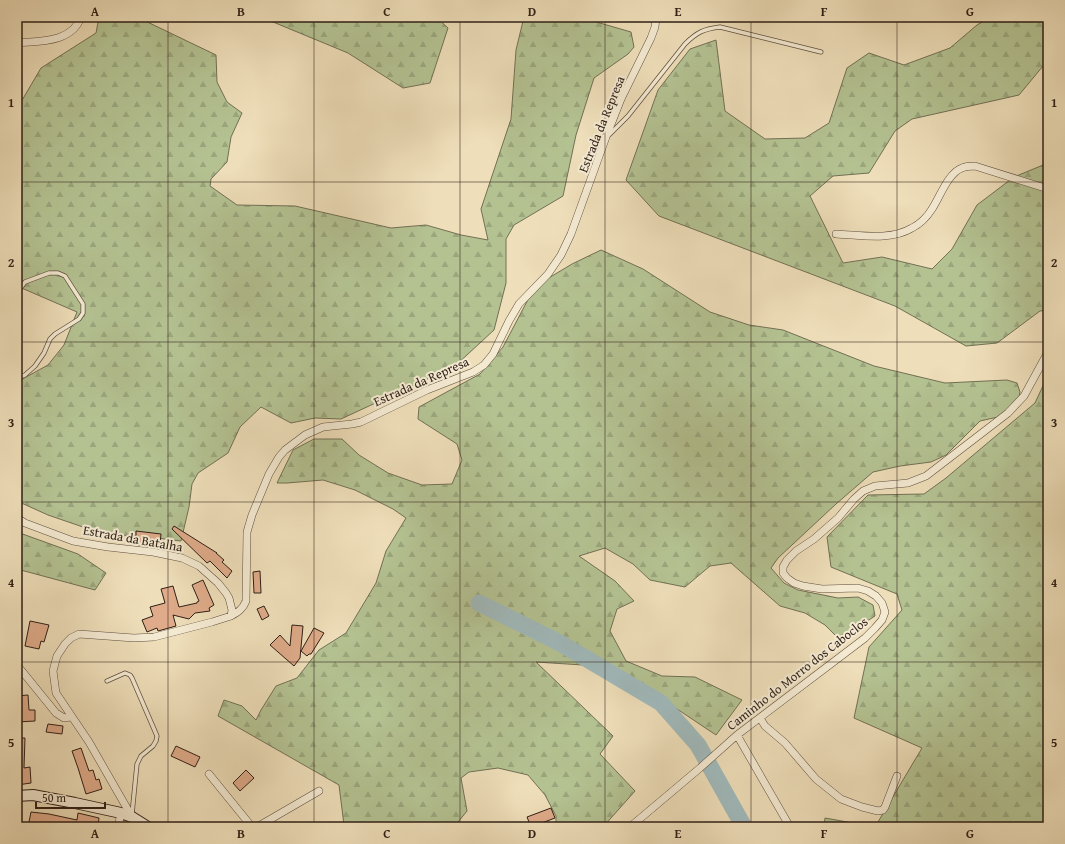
<svg xmlns="http://www.w3.org/2000/svg" width="1065" height="844" font-family="'Gentium Book Plus',serif">
<style>
.forest{fill:url(#forest-firs);stroke:#727054}
.lines{fill:none;stroke-linecap:round;stroke-linejoin:round}
.river{stroke:#a0b9bb;stroke-width:17}
.building{fill:#dfab8a;stroke:#2f1f16}
.lane-casing{stroke:#5f4f3f;stroke-width:5}
.street-casing{stroke:#5f4f3f;stroke-width:8}
.secondary-casing{stroke:#2f1f16;stroke-width:12}
.lane{stroke:#f4ead2;stroke-width:3.5}
.street{stroke:#f4ead2;stroke-width:7}
.secondary{stroke:#f4ead2;stroke-width:10}
.grid{fill:none;stroke:#2f1f16;stroke-width:1;stroke-opacity:0.55}
.labels{text-anchor:middle;stroke-width:4;stroke-linejoin:round;paint-order:stroke}
.street-label{font-size:13px;fill:#2f1f16;stroke:#f4ead2}
.neatline{fill:none;stroke:#2f1f16;stroke-width:1.5}
.grid-label{font-size:13px;text-anchor:middle;font-weight:bold;fill:#2f1f16}
</style>
<defs>
<pattern id="forest-firs" width="22" height="20" patternUnits="userSpaceOnUse"><rect width="22" height="20" fill="#b4c292"/><path d="M5 1l3.5 6h-7zM16 11l3.5 6h-7z" fill="#9ba67d"/></pattern>
</defs>
<rect width="100%" height="100%" fill="#eedeb9"/>
<filter id="stains"><feTurbulence type="fractalNoise" baseFrequency=".005" numOctaves="4"/><feColorMatrix values="0 0 0 0 .2 0 0 0 0 .09 0 0 0 0 .02 0 0 0 .5 -.17"/></filter>
<radialGradient id="worn" r=".72"><stop offset=".6" stop-color="#630" stop-opacity="0"/><stop offset="1" stop-color="#630" stop-opacity=".3"/></radialGradient>
<path class="forest" d="M99,17H137L216,55L217,82L227,102L242,113L231,137L227,162L211,179L210,186L237,205L295,206L391,228L426,225L461,235L488,240L481,209L511,119L516,50L524,17H579L631,32L634,47L628,54L594,78L576,135L563,196L514,225L506,239V283L494,330L455,366L341,419L315,418L291,423L261,407L240,427L228,453L198,473L192,484L189,507L181,541L132,535L112,537L48,515L17,501V382L48,365L64,345L77,312L17,286V112L21,102L41,68L96,33Z
M261,17H436L448,28L430,83L403,88L348,53Z
M991,17H1048V60L1019,95L912,119L895,131L869,173L833,176L810,196L843,263L882,257L932,269L952,249L977,205L1014,177L1048,163V310L1040,311L997,343L966,346L895,306L659,216L626,180L658,90L690,49L716,40L725,111L765,139L805,138L829,123L847,68L869,53L904,65L950,48L977,25Z
M601,250L643,269L710,312L749,325L783,330L874,366L945,383L1007,380L1017,383L1020,392L1019,397L1010,408L998,417L980,421L946,455L931,462L900,466L873,472L836,504L778,558L771,568L784,583L798,590L838,598L858,597L873,605L875,616L850,632L837,637L825,625L805,613L780,606L731,563L710,566L685,587L650,580L633,564L605,548L579,556L615,581L634,601L617,609L610,631L626,661L662,676L695,677L742,700L716,735L614,667L536,662L613,736L600,754L635,791L603,827H556V816L545,795L528,775L498,768L469,772L461,778L467,811L454,827H336L344,825L339,785L218,716L224,700L242,706L256,720L261,710L276,686L297,678L319,650L346,633L376,583L386,551L406,518L393,509L355,490L323,480L287,483H277L293,450L314,439H342L359,455L388,473L422,485L452,484L462,460L457,444L418,419L419,407L480,374L503,347L532,292L547,279L572,264Z
M1048,375V827H824L825,818L875,827L922,748L854,718L869,647L902,610L897,594L831,567L827,537L868,495L924,494L946,478L1035,403Z
M17,532L78,554L106,573L95,590L17,569Z"/>
<g class="lines">
<path class="river" d="M479,603L560,643L661,703L698,745L744,827"/>
</g>
<path class="building" d="M174,526L217,553H216L224,560L222,562L232,571L227,578L210,561L207,563L172,529Z
M136,531L161,534L160,545L149,544V546H142L136,544Z
M260,571L261,593H254L253,572Z
M203,580L214,605L209,608L210,611L195,613L189,619L173,615L176,626L158,631L157,628L147,632L142,620L153,616L150,607L165,603L161,589L173,586L179,607L197,603V602L199,601L192,585Z
M264,606L269,616L262,620L257,609Z
M30,621L49,625L44,642L41,641L39,649L25,646Z
M292,625L303,626L300,658L294,666L270,645L280,635L290,646Z
M314,628L324,633L311,654H309L307,656L301,651Z
M28,695L29,710H35V721L17,722V696Z
M48,724L63,726L62,734L46,732Z
M17,738H25L24,768L30,767L31,783L17,785Z
M176,746L200,757L195,767L171,756Z
M81,748L89,771L93,770L96,780L99,779L102,789L86,794L78,768L72,751Z
M246,770L254,778L240,791L233,783Z
M551,808L555,818L531,827L527,817Z
M31,812L49,814L77,820L78,813L99,818L98,826L92,824V827H28Z"/>
<g class="lines">
<defs>
<path id="lane" d="M610,134L628,116L685,44C697,32 704,29 720,27L821,52
M17,293L25,282L49,273H58L65,276L83,304V313L79,319L55,334L50,339L44,353L35,366L25,375L17,378
M107,681L125,673L130,675L132,678L157,736L156,741L153,746L141,756L137,764L132,814"/>
<path id="street" d="M17,43C39,41 72,43 81,17
M836,234C861,235 890,241 912,228C920,224 927,217 932,209C940,197 948,173 962,168C966,166 971,166 975,166L1048,189
M17,518L25,523L73,541L108,547L153,552L182,558L199,566L218,583L226,593L229,598L232,610L231,616L212,622L154,637L134,638L79,634L71,638L65,644L57,656L53,671L56,693L89,742L132,817
M231,616C238,612 243,609 246,601L247,532L252,515L269,474L279,457L285,450L305,435L323,427L352,424L361,422L427,390L473,372L484,365L493,354L509,321L519,304L548,274L561,255L571,234L606,137L621,99L651,38L655,27L656,17
M17,665L56,713L64,718L71,717
M760,718L765,726L785,743L816,779L841,799L862,807L878,811L883,810L885,807L897,776
M737,735L790,827
M209,774L252,827
M118,827L121,813
M257,827L319,791
M630,827L700,768L737,735L865,638L875,628L882,620L885,612L882,603L876,596L868,591L858,588L822,589L803,586L794,583L787,578L783,573V567L787,560L796,551L814,539L838,518L854,499L863,491L875,486L908,483L926,476L1008,413L1024,396L1048,352"/>
<path id="secondary" d="M17,796L33,795L75,803L121,813L132,817L148,827"/>
</defs>
<use href="#lane" class="lane-casing"/>
<use href="#street" class="street-casing"/>
<use href="#secondary" class="secondary-casing"/>
<use href="#lane" class="lane"/>
<use href="#street" class="street"/>
<use href="#secondary" class="secondary"/>
</g>
<path class="grid" d="M168,17V827M314,17V827M460,17V827M605,17V827M751,17V827M897,17V827M17,182H1048M17,342H1048M17,502H1048M17,662H1048"/>
<g class="labels">
<g class="street-label">
<text transform="translate(601 124) rotate(-68)" y="5">Estrada da Represa</text>
<text transform="translate(421 381) rotate(-24)" y="5">Estrada da Represa</text>
<text transform="translate(133 538) rotate(10)" y="5">Estrada da Batalha</text>
<text transform="translate(797 673) rotate(-38)" y="5">Caminho do Morro dos Caboclos</text>
</g>
</g>
<rect width="1065" height="844" fill="none" stroke="#eedeb9" stroke-width="44"/>
<path d="M36 802v6h69v-6" fill="none" stroke="#2f1f16" stroke-width="2"/>
<text x="42" y="802" font-size="12" fill="#2f1f16" stroke="#f4ead2" stroke-width="3" paint-order="stroke">50 m</text>
<rect x="22" y="22" width="1021" height="800" class="neatline"/>
<g class="grid-label">
<text x="95" y="16">A</text>
<text x="241" y="16">B</text>
<text x="387" y="16">C</text>
<text x="532" y="16">D</text>
<text x="678" y="16">E</text>
<text x="824" y="16">F</text>
<text x="970" y="16">G</text>
<text x="11" y="107">1</text>
<text x="1054" y="107">1</text>
<text x="11" y="267">2</text>
<text x="1054" y="267">2</text>
<text x="11" y="427">3</text>
<text x="1054" y="427">3</text>
<text x="11" y="587">4</text>
<text x="1054" y="587">4</text>
<text x="11" y="747">5</text>
<text x="1054" y="747">5</text>
<text x="95" y="838">A</text>
<text x="241" y="838">B</text>
<text x="387" y="838">C</text>
<text x="532" y="838">D</text>
<text x="678" y="838">E</text>
<text x="824" y="838">F</text>
<text x="970" y="838">G</text>
</g>
<rect width="100%" height="100%" filter="url(#stains)"/>
<rect width="100%" height="100%" fill="url(#worn)"/>
</svg>
